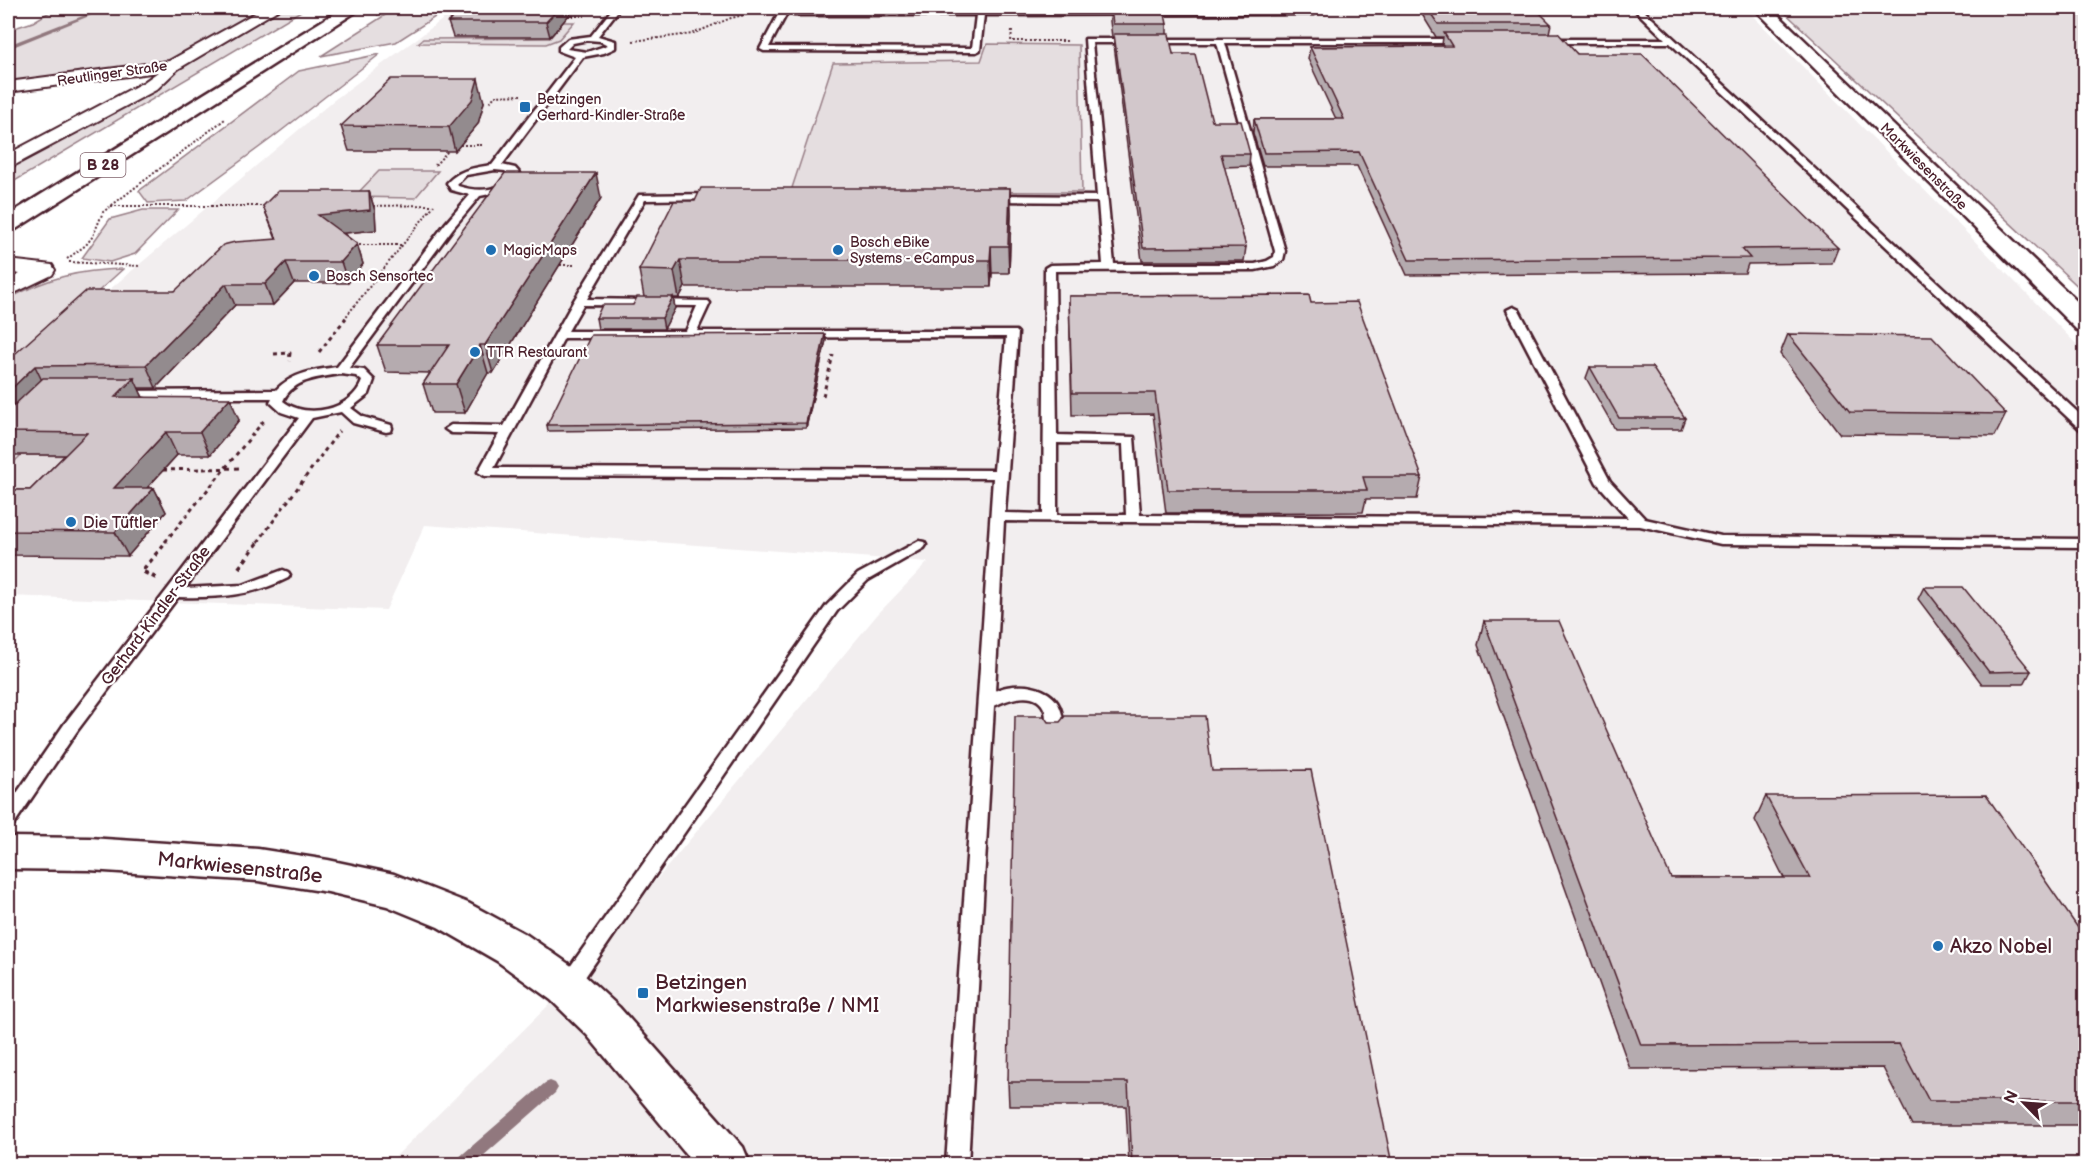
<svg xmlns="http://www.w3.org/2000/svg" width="2093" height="1172" font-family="'Balsamiq Sans',sans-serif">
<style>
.built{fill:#f2eeef}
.green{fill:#e5dee0;stroke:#987e86;stroke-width:1.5}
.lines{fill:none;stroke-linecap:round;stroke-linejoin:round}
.stream{fill:#91787e;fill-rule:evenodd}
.service-casing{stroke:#4a1f2b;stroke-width:5}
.minor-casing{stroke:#4a1f2b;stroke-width:4}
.tertiary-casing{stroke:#4a1f2b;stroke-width:5}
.trunk-casing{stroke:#4a1f2b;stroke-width:5}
.path-far2{stroke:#4a1f2b;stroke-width:2;stroke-dasharray:2 2;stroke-linecap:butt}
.path-far1{stroke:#4a1f2b;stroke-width:3;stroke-dasharray:4 4;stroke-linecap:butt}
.path{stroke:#4a1f2b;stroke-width:4;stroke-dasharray:4.5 4.5;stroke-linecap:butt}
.service{fill:#fff;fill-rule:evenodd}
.minor{fill:#fff;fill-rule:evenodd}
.tertiary{fill:#fff;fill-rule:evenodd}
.trunk{fill:#fff;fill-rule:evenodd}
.wall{fill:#b5abaf;stroke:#4a1f2b;stroke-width:1.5}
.shaded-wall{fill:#938b8e;stroke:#4a1f2b;stroke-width:1.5}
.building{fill:#d2c7cb;stroke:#4a1f2b;stroke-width:1.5}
.poi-dot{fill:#1f6fb2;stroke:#fff;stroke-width:2}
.labels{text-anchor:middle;stroke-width:4.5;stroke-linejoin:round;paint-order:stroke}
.far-street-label{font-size:14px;fill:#4a1f2b;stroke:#fff}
.far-poi-label{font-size:14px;fill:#4a1f2b;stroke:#fff;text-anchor:start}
.shield{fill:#fff;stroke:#80626b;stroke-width:1.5}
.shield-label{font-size:15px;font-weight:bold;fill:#4a1f2b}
.poi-label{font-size:16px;fill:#4a1f2b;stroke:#fff;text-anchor:start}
.street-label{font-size:16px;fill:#4a1f2b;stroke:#fff}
.near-street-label{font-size:20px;fill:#4a1f2b;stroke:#fff}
.near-poi-label{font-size:20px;fill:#4a1f2b;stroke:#fff;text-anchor:start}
</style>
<rect width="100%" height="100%" fill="#fff"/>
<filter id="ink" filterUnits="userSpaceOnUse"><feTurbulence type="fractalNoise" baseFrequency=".0167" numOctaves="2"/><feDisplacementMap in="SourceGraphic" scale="12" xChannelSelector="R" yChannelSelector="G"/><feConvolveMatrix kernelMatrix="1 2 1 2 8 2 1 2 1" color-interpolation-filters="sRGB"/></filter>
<g filter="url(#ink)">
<path class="built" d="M458,8H1745L2085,353V1164H388L567,987L877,615L928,562L425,525L386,610L8,596V386L70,323L334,100Z"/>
<path class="green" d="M56,8H266L187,54L160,64L8,86V30L33,22Z
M283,8H306L8,185V165L157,85L173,74L182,64L210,51Z
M396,8H449L396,42L321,56Z
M1780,8H2085V293Z
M563,22H574L559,39L546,44L418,43L423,39L550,38Z
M987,44L1079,45L1082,192L791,191L833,63L981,61Z
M380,54L272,138L186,201L148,203L139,191L299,71Z
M379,171H438L415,198L354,197Z
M143,210H178L135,254L110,262L82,258L110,219Z
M123,269L8,373V299C47,278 78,270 123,269Z
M21,455L99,456L57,500L8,499V468Z"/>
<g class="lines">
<path class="stream" d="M103,8H109L8,49V45Z
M550,1081L555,1083L558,1088L555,1093L474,1164H455L457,1159L545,1083Z"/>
<defs>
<path id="service" d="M613,8H620L598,36L615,41V48L604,53L583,57L502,165L515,168L523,177L521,179L509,190L480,196L453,228L349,368L364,370L374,380L369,394L351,408L363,417L391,425L392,428L391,431L386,432L353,423L341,412L312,418L185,588L243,585L283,570L288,572L290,575L288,578C253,596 217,598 178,597L77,731L14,824L8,826V806L65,723L299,418L281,412L270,402L272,398H120L114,394L116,391L276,390C292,373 315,370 337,367L445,224L470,195L451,190L447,183C460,169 474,168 492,165L575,57L559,51V47L568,39L591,36ZM588,40L600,41L608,45L587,52L567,49L573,43ZM495,170L505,171L513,177C500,192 476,192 458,186L457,184L466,175ZM341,374L356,376L362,381C352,410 306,420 283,401C293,379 320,377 341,374Z
M1314,8H1321L1314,14L984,15L980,50L976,52L764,51L760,49L779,13L783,11L787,13L769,47L972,48L976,15H794L797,11L1312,10Z
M1633,8H1641L2086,420V431L2081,430L1670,43H1546L1542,41L1546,39H1665Z
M1085,39H1462L1466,41L1462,43H1225L1285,251L1283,260L1274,266L1255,270L1055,271L1057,435L1134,437L1140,515L1628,518L1597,483L1507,310L1513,307L1519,310L1610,481L1645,519L1721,536L2086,539V547L1721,544L1640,526L1004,521L995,691C1015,681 1054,684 1061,711C1064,719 1062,731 1063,740L1060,744H1048C1042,734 1048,722 1045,711C1038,688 1008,699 994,706L968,1164H946L993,478L485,476L478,472L499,434L451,433L445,429L451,425L504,426L573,302L639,195L714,194L719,197L717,199L645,200L587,299L708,301L710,303L697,331H1016L1018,333L1005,513L1043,514L1045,268L1050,265L1103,264L1098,202L990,201L985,198L990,195L1097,196ZM1092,43H1217L1275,251L1274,257L1267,261L1255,264H1114ZM583,305L697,306L686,331H568ZM1006,337L994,470L494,468L564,338ZM1057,443L1123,444L1126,515H1057Z
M919,541L924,542L926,545L924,548L868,580L837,611L574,993L567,996L560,993L557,987L560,981L827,605L858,574Z"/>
<path id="minor" d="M264,8H281L178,69L156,90L15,165L8,167V154L144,82L158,72L8,92V82L169,61Z
M8,260L52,265L55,270L52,275L8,296V280L20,274L8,272Z"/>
<path id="tertiary" d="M1754,8H1771L2086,310V333L2077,330Z
M8,837L89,838L258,849L328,860L394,874L468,903L527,935L583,974L619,1007L743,1147L750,1164H694L587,1035L551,1000L497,961L438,927L387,906L328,892L258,881L89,870L8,869Z"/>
<path id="trunk" d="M343,8H362L16,229L8,231V215Z"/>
</defs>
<use href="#service" class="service-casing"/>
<use href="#minor" class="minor-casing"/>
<use href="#tertiary" class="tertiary-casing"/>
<use href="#trunk" class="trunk-casing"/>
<path class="path-far2" d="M377,15L389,8
M564,16H585
M1012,31L1011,41H1069
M633,41L692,34L731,18L753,13
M490,102L495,96L521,95
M460,145H482
M435,165L448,151
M111,206H265
M369,206L433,205
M359,245H402
M67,259L86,245L93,236L103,212L225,119
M69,262L140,266
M556,265H575
M344,319L434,205"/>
<path class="path-far1" d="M319,352L346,318
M274,354L290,353L289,361
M823,396L833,355
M163,470L240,468
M165,542L266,418
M258,542L339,431"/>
<path class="path" d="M239,568L259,541
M156,578L142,571L167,541"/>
<use href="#service" class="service"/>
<use href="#minor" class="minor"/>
<use href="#tertiary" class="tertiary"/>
<use href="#trunk" class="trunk"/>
</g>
<path class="wall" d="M575,8L550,37H453L448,22Z
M1418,8H1514L1551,24L1549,33L1838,248L1832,263L1748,264L1745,273L1407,275L1357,166H1263L1253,133L1254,119H1336L1308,59L1310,47L1443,46L1442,45L1443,37H1436Z
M1111,9L1167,24V34L1173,54L1212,121L1250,154L1249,166L1224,167L1246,247L1244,261H1142L1114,45V37H1112L1110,21Z
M484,102L478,124L455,151H349L341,126Z
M1010,188L1011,214L1009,273H992L991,287H685L679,298H673L675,308L664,329H598L596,318L633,305L644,297L639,270L695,201Z
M369,191L375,211L376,230L343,233L357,244L363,264L348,283H294L273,305H235L156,388H138L143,397L239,420L210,455H177L147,488H154L166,512L128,556L8,555V490H30L65,455H8V360L175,291L276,239L263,206Z
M601,198L493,373H488L465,413H432L423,384L430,373L386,372L377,345Z
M1069,296L1311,303L1422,477L1417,499H1366L1363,512L1166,513L1153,414L1072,415Z
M1788,334L2006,414L1995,436L1840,434L1780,354Z
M826,340L806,428L548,431L547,425Z
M1590,367L1685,418L1681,429H1615L1586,378Z
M1924,587L2031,671L2024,684H1982L1918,599Z
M1484,621L1671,878H1784L1755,820L1766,796L2085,938V1125H1912L1883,1068L1630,1069L1478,645Z
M1048,722L1212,771L1392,1164H1129L1126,1106H1009L1008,1082Z"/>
<path class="shaded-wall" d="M559,8H575L550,37L546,22Z
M478,79L484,102L478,124L455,151L449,127Z
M596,173L601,198L493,373L485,345Z
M1010,188L1011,214L1009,273L1008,246Z
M369,191L375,211L376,230L325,235L318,215Z
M357,244L363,264L348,283L341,262Z
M991,246L992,273L991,287L990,260Z
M680,260L685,287L679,298L674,271Z
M286,262L294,283L273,305L265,284Z
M226,284L235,305L156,388L146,365Z
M673,297L675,308L664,329L662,318Z
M825,334L826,340L806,428V423Z
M480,345L488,373L465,413L456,384Z
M35,366L46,389L8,426V392Z
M134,378L144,400L115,397Z
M230,398L239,420L210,455L200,432Z
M166,432L177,455L126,511L114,488Z
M154,488L166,512L128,556L115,532Z"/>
<path class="building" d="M463,8H559L546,22H448Z
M1427,8H1535L1551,24H1438Z
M1111,9H1164L1167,24H1113Z
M1444,33H1558L1577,54H1642L1838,248L1742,249L1750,258L1409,260L1359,152L1264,153L1254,119H1344L1310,47L1452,46Z
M1114,34H1169L1173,54H1195L1212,121H1241L1250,154H1221L1246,247L1143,248Z
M391,79H478L472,100L449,127L341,126Z
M505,173H596L485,345H480L456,384H423L449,345H377Z
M701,188H1010L1008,246H991L990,260H680L674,271L639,270L674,201H695Z
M278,191H369L370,210L318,215L357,244L341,262H286L265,284H226L146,365L35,366L8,392V366L12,362H8V360L86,291H175L223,245L235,242L277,239L263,206Z
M1309,295L1311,303L1357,302L1422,477H1363L1367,490H1168L1155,393H1072L1069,296Z
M637,297H673L662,318H596L602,305H633Z
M825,334L806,423L547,425L591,335Z
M1788,334L1932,336L2006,414L1850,412Z
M1590,367H1652L1685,418H1619Z
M43,378H134L115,397L230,398L200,432H166L114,488H154L115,532L8,531V490H30L87,433L8,432V411Z
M1924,587H1963L2031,671L1989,672Z
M1484,621H1559L1671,878H1810L1766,796L1986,795L2085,938V1101H1929L1899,1044L1641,1045Z
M1015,716H1044L1048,722H1060L1065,716H1205L1212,771L1311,770L1392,1164H1132L1128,1082H1008Z"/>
</g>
<g class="poi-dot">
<rect x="519" y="101" width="12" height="12" rx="3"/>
<circle cx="491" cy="250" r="6"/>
<circle cx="838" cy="250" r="6"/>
<circle cx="314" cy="276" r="6"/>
<circle cx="475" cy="352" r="6"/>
<circle cx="71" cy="522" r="6"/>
<circle cx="1938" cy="946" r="6"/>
<rect x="637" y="987" width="12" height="12" rx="3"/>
</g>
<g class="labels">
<g class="far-street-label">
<text transform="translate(112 73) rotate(-8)" y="5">Reutlinger Straße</text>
<text transform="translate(1924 166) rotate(45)" y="5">Markwiesenstraße</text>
</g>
<g class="far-poi-label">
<text x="537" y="104">Betzingen<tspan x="537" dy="16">Gerhard-Kindler-Straße</tspan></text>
<text x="850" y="247">Bosch eBike<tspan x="850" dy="16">Systems - eCampus</tspan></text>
<text x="503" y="255">MagicMaps</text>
<text x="326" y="281">Bosch Sensortec</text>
<text x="487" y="357">TTR Restaurant</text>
</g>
<rect class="shield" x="80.5" y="153" width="45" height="24" rx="4.5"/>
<g class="shield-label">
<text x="103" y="170">B 28</text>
</g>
<g class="poi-label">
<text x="83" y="528">Die Tüftler</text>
</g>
<g class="street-label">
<text transform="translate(155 615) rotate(-53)" y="6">Gerhard-Kindler-Straße</text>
</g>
<g class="near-street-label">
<text transform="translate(240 867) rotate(6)" y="7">Markwiesenstraße</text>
</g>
<g class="near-poi-label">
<text x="1950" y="953">Akzo Nobel</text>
<text x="655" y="989">Betzingen<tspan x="655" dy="23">Markwiesenstraße / NMI</tspan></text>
</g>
</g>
<rect width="2093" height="1172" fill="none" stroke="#fff" stroke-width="30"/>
<rect x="15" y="15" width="2063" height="1142" fill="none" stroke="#4a1f2b" stroke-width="2" filter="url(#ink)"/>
<g transform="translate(2024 1103) rotate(295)" stroke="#ffffff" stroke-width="4.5" paint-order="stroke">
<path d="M0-4.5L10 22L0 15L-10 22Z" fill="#4a1f2b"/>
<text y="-9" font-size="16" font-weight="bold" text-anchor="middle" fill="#4a1f2b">N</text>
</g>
</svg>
